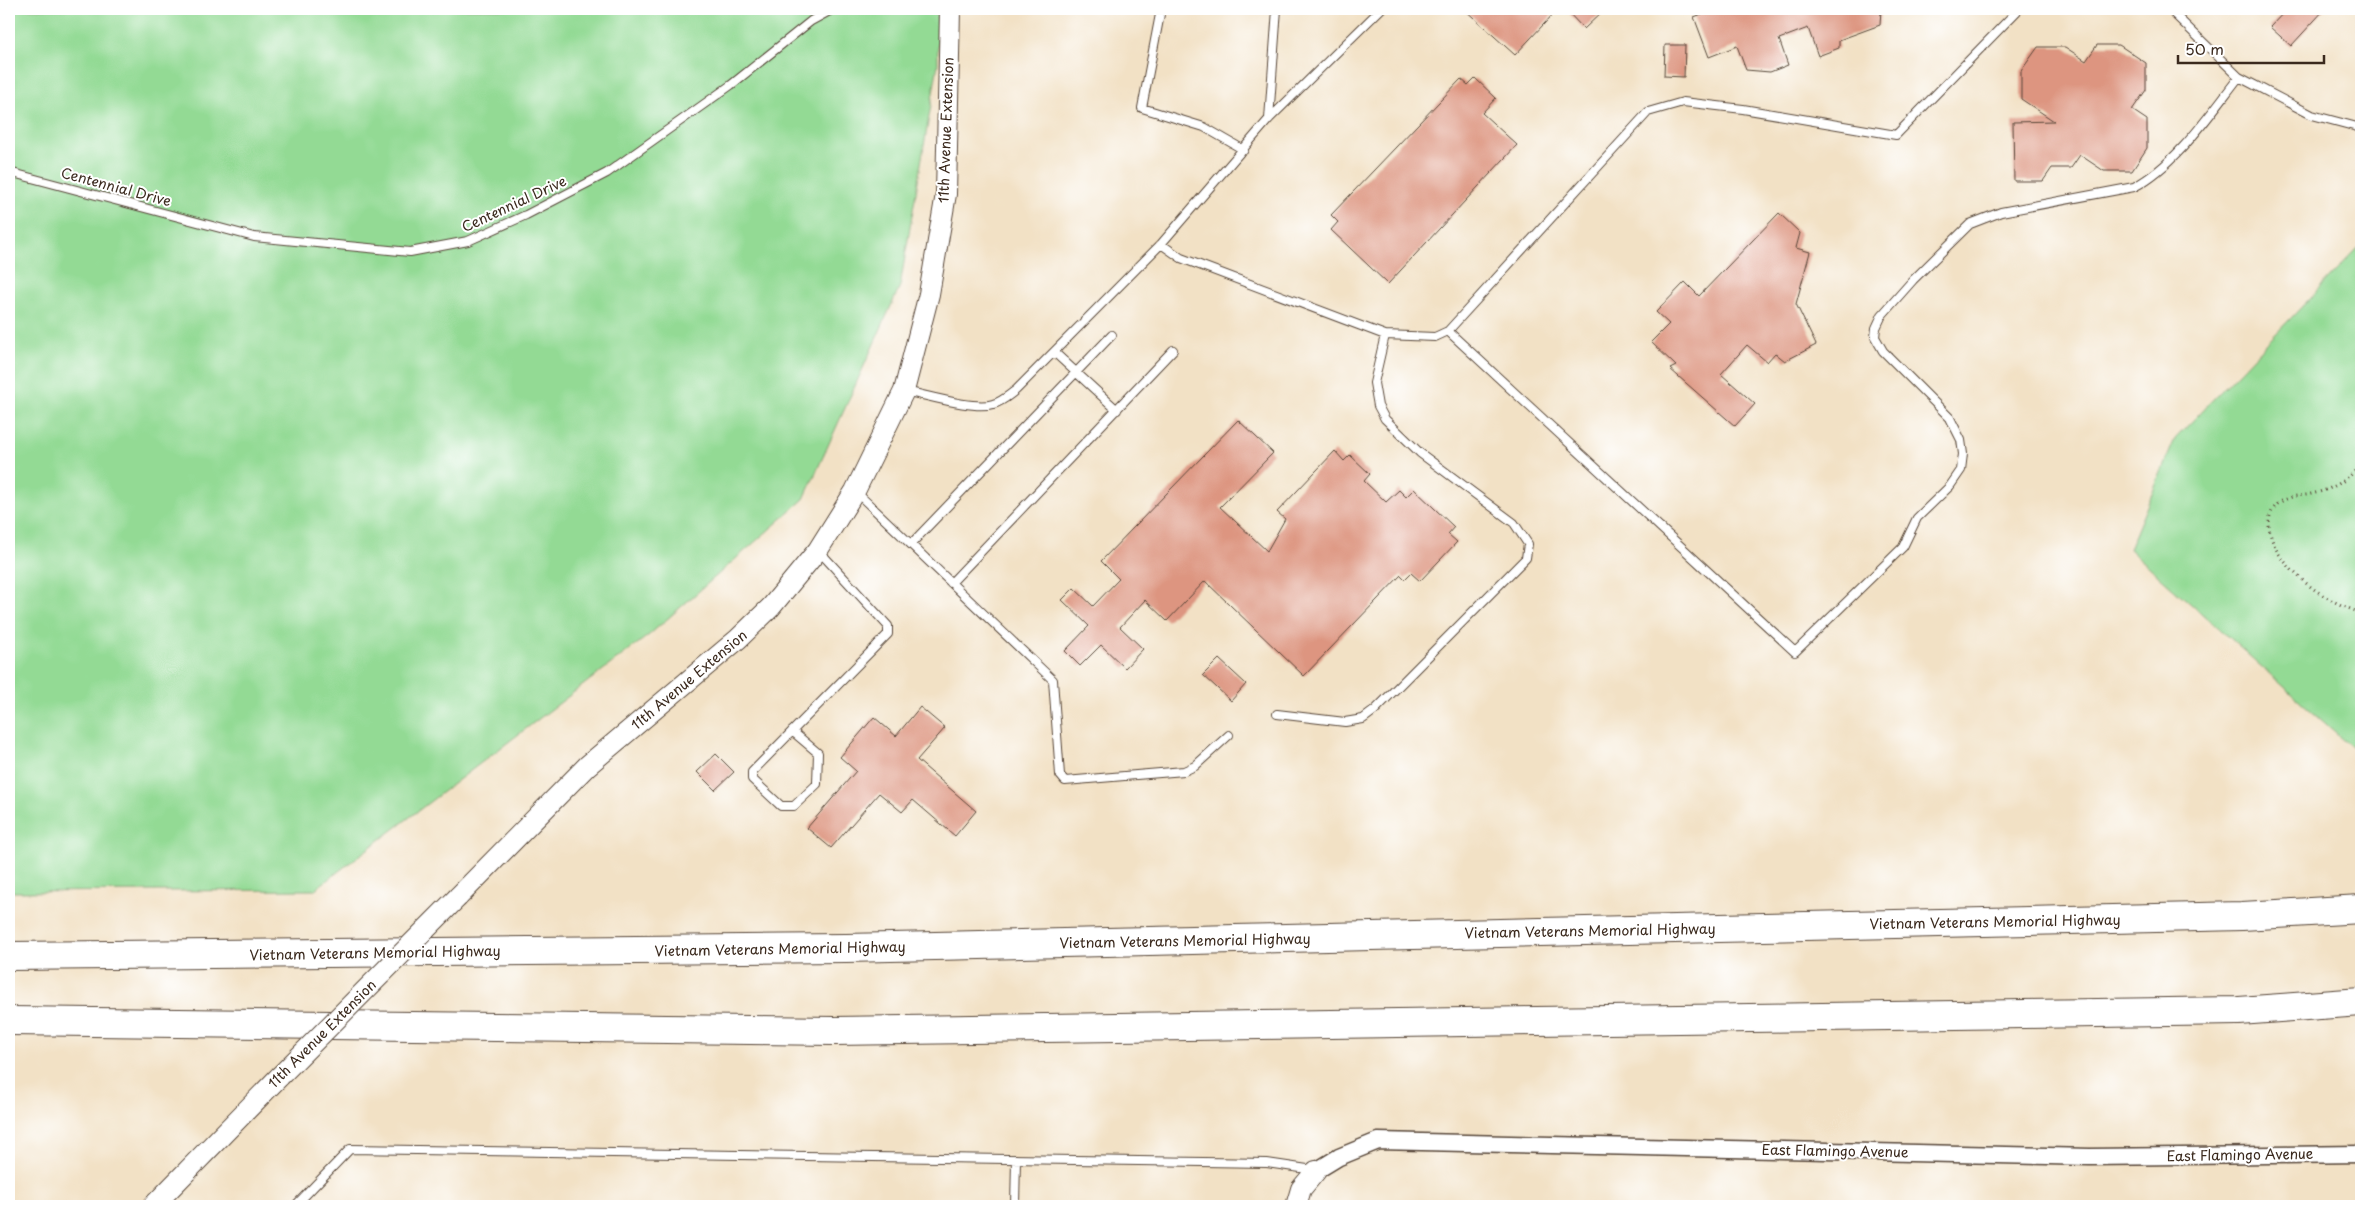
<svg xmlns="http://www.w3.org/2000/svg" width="2370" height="1215" font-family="'Playpen Sans',sans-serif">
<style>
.green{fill:#93da94;stroke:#678259}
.building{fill:#dd9580}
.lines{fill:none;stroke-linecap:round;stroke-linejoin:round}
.service-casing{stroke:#564537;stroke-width:10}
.minor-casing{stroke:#564537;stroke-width:19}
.tertiary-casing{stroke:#564537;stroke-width:22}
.motorway-casing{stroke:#564537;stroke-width:30}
.path{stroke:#564537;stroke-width:3;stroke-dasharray:1 4;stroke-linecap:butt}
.service{stroke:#fff;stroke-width:8}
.minor{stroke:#fff;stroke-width:16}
.tertiary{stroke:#fff;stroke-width:20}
.motorway{stroke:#fff;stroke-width:28}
.tertiary-bridge-casing{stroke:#564537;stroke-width:22;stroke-linecap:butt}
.tertiary-bridge{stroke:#fff;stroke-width:20}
.labels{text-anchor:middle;stroke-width:4;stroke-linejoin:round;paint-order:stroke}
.street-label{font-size:14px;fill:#3b2a1e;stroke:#fff}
</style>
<rect width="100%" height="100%" fill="#fff"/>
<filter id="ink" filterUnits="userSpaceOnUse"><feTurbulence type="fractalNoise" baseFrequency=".02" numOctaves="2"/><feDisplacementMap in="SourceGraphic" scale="10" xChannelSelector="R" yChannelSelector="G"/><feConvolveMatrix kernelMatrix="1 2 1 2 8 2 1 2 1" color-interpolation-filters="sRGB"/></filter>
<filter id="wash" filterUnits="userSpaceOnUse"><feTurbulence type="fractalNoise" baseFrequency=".0096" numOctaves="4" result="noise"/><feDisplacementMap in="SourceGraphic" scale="20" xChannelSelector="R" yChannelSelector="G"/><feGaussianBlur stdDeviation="1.12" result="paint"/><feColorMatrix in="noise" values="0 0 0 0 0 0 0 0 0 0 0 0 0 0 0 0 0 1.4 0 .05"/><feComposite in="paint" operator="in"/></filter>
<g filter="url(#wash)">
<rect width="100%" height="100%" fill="#f2e1c5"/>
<path class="green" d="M9,9H937L938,64L900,286L804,499L649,635L314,890L9,892Z
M2361,245V755L2129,549L2175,439Z"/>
<g id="blocks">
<path class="building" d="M1464,9H1558L1515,55Z
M1565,9H1605L1584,29Z
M1715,9H1881L1880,25L1839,40V48L1818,56L1808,28L1779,39L1788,65L1770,72L1746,70L1737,46L1709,57L1694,17Z
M2287,9H2325L2291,46L2270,27Z
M1665,45H1685L1684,77L1664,76Z
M2097,45H2119L2146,63V90L2132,110L2147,120V148L2132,171H2104L2080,155L2071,168H2052L2043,181H2014L2013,122L2054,121L2021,99V71L2038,47H2065L2086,61Z
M1475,78L1496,98L1482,113L1517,145L1388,284L1331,230L1338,222L1331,215L1461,79L1468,85Z
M1779,213L1800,233L1796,248L1810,252L1796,304L1816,345L1785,361L1775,353L1767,362L1747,345L1721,374L1755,404L1735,426L1670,369L1676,366L1651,342L1669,324L1656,312L1685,282L1699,296Z
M1238,420L1273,453L1220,507L1267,551L1285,519L1277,512L1335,451L1344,461L1350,455L1370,474L1364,481L1386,502L1399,490L1406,497L1414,489L1454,527L1448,534L1457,542L1420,581L1411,573L1405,579L1401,575L1304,676L1205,581L1167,621L1145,600L1120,627L1143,649L1125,668L1101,645L1080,666L1065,651L1089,626L1062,600L1074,588L1093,606L1119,579L1101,561Z
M1219,659L1246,684L1231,701L1203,675Z
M920,707L945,728L917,760L976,811L955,836L913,800L902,812L879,793L831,848L807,828L856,771L840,757L874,717L896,736Z
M716,754L734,772L715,790L697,772Z"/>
</g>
</g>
<g filter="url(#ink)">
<use href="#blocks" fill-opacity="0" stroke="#564537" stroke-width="1"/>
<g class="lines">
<defs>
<path id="service" d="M1161,9L1142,108L1204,127L1244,150
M2169,9L2239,77L2312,115L2361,128
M1269,119L1277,9
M9,172L254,237L410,252L468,241L526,215L607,173L731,85L811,21L833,9
M1161,244L1269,119L1381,9
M1448,331L1648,112L1683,102L1743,109L1896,135L2019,9
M1054,352L1117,410
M904,391C926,395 973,410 993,404C1002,402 1009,395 1016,390L1161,244L1181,258L1385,335L1435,337L1448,331L1795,652L1903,547L1917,518L1950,486L1961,470L1963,454L1961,440L1950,418L1883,351L1875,337L1876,328L1882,315L1913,280L1970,224L2001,212L2134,187C2176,165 2210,114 2239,77
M856,492L1053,680L1060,775L1065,781L1184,771L1195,766L1229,735
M911,544L1112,335
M951,583L1173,350
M1277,714L1345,722L1363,719L1375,710L1526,558L1528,544L1514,523L1420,453L1385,419L1378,406L1374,383L1385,335
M792,731L818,753L817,784L794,806H781L752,779V772L888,634V626L819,551
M295,1206L350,1149L1267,1163L1314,1170
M1015,1206L1016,1159"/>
<path id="minor" d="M1316,1171L1339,1157L1378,1141L2090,1157L2361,1154"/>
<path id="tertiary" d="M458,897L587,766L738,639L771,607L818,550L855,491L904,391L929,294L946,194L950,9
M153,1206L280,1076
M1296,1206L1301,1189L1316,1171"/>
<path id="motorway" d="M9,956L846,948L2242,916L2361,909
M9,1021L834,1031L2239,1011L2361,1002"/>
</defs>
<use href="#service" class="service-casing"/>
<use href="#minor" class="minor-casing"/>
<use href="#tertiary" class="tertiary-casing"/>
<use href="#motorway" class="motorway-casing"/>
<path class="path" d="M2361,463C2350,480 2331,490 2311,494C2304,496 2296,495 2289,498C2261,507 2267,535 2279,554C2299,583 2329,602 2361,613"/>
<use href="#service" class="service"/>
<use href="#minor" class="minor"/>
<use href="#tertiary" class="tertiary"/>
<use href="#motorway" class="motorway"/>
<defs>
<path id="tertiary-bridge" d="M280,1076L458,897"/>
</defs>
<use href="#tertiary-bridge" class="tertiary-bridge-casing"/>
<use href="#tertiary-bridge" class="tertiary-bridge"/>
</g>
</g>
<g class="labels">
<g class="street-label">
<text transform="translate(946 130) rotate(-88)" y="5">11th Avenue Extension</text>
<text transform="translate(116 187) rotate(15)" y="5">Centennial Drive</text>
<text transform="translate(514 204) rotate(-25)" y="5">Centennial Drive</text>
<text transform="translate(689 680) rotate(-40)" y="5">11th Avenue Extension</text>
<text transform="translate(1995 922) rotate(-1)" y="5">Vietnam Veterans Memorial Highway</text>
<text transform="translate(1590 931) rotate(-1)" y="5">Vietnam Veterans Memorial Highway</text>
<text transform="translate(1185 941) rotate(-1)" y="5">Vietnam Veterans Memorial Highway</text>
<text transform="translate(780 949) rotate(-1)" y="5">Vietnam Veterans Memorial Highway</text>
<text transform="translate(375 953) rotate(-1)" y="5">Vietnam Veterans Memorial Highway</text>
<text transform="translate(322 1034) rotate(-45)" y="5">11th Avenue Extension</text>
<text transform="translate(1835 1151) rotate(1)" y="5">East Flamingo Avenue</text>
<text transform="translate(2240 1155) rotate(-1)" y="5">East Flamingo Avenue</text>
</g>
</g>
<rect width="2370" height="1215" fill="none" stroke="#fff" stroke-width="30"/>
<path d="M2178 55v8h146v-8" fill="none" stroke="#3b2a1e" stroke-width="2.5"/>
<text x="2185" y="55" font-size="15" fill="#3b2a1e" stroke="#ffffff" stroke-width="4" paint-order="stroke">50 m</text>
</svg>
